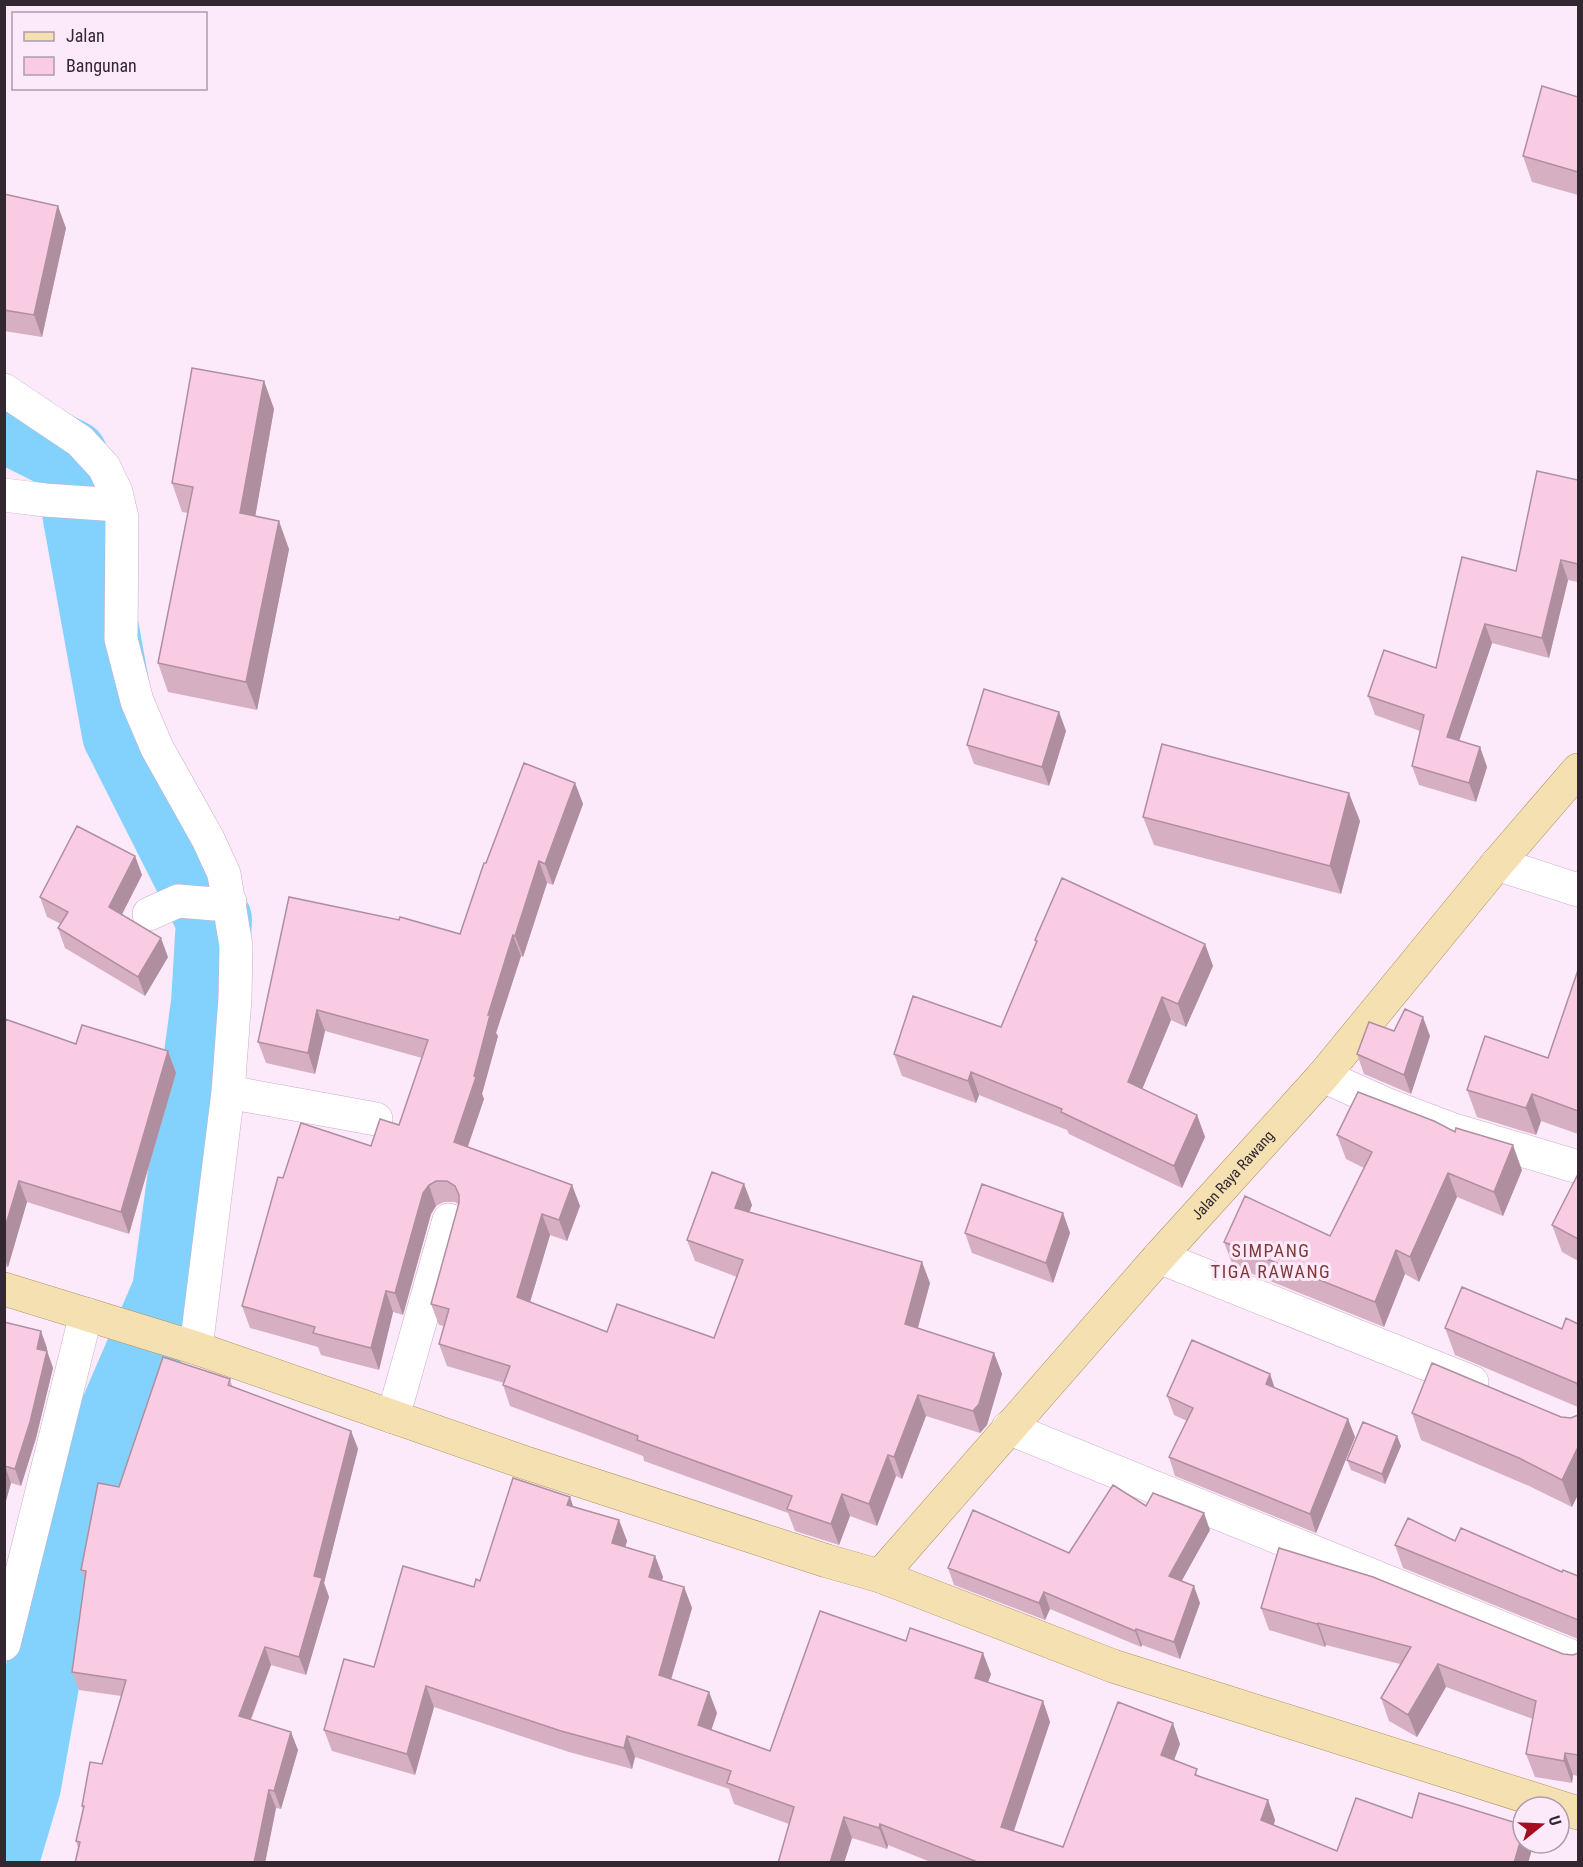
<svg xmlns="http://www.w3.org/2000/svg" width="1583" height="1867" font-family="'Roboto Condensed',sans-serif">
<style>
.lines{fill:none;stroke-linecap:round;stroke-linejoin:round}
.river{stroke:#83d2fe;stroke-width:76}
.minor-casing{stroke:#caadc8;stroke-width:34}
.major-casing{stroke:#ad9364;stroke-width:34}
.minor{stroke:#fff;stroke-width:33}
.major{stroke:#f5e0b2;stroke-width:33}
.wall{fill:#d7afc3}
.shaded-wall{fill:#af8f9f}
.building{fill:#facce3;stroke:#af8f9f;stroke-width:1.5}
.labels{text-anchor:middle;stroke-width:6;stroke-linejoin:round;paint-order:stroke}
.street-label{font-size:15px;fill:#332832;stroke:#fceafb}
.quarter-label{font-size:18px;letter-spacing:1.5px;fill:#813937;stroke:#fceafb}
</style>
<rect width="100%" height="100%" fill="#fceafb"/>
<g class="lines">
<path class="river" d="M4,424L70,457L120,734L214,920L209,1003L170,1291L70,1522L23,1786L4,1850"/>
<defs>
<path id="minor" d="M4,390L80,441L104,467L116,492L122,518L121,639L137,701L157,748L208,839L224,874L236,946L235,998L228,1092L196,1348
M4,495L45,500L118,505
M1497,864L1578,890
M149,914L178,901L215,904L230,902
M1323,1076L1390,1106L1451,1129L1578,1167
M228,1092L376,1119
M1159,1257L1472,1382
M393,1417L449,1220
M1008,1428L1578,1659
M4,1644L86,1314"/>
<g id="major">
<path d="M4,1289L196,1348L523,1462L827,1561L880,1576L1113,1666L1578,1813"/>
<path id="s1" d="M880,1576L1159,1257L1323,1076L1497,864L1578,770"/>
</g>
</defs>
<use href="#minor" class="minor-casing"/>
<use href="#major" class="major-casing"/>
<use href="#minor" class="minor"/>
<use href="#major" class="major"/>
</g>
<path class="wall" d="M1578,97V195L1532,182L1523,156Z
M4,194L66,228L42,337L4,331Z
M264,381L274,409L255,516L289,549L257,710L168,692L158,663L188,513L182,512L172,483Z
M1578,480V582L1568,580L1549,658L1492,643L1459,741L1480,747L1487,767L1476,802L1419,785L1412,766L1420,731L1375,715L1368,696L1436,668L1516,571Z
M1059,712L1066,731L1049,786L974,764L967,745Z
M575,783L583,804L553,885L547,883L523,957L521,956L496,1033L498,1036L482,1094L484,1099L467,1147L572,1185L580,1206L567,1241L550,1235L530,1302L607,1332L714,1338L737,1277L695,1261L687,1240L744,1184L752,1205L749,1212L930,1283L918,1328L994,1353L1002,1374L987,1425L980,1433L926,1416L902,1479L896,1476L877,1526L850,1516L839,1545L795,1531L788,1513L644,1461L643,1456L510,1406L503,1385L504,1383L447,1366L439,1344L444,1326L439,1325L431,1304L459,1205L455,1202H444L436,1206L431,1214L403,1315L393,1312L379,1370L321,1355L318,1347L250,1328L242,1306L283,1178L371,1146L399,1125L422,1058L325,1031L315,1074L266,1063L258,1042L460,934L486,863Z
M1143,817L1360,821L1341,894L1154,845Z
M135,856L142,875L122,914L168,957L145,996L65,948L58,928L61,924L47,917L40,897Z
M1035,940L1205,944L1213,966L1186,1027L1171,1020L1142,1089L1197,1115L1205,1137L1182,1188L1069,1134L1067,1130L979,1095L976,1103L902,1076L894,1054L1001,1027L1036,943Z
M1578,970V1134L1541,1121L1536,1135L1477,1117L1467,1090L1548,1058Z
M4,1022L76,1044L168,1051L176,1073L129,1234L27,1202L8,1267L4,1266Z
M1394,1031L1430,1036L1411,1094L1364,1074L1357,1054Z
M1337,1135L1522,1170L1503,1216L1457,1197L1419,1282L1405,1274L1384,1327L1233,1266L1224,1242L1330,1236L1364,1168L1346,1159Z
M1578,1174V1261L1562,1252L1552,1225Z
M1063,1213L1070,1233L1053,1283L972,1253L965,1233Z
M4,1322L47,1348V1351L53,1368L36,1438L21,1486L11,1483L4,1508Z
M1578,1324V1407L1455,1355L1445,1328L1562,1329Z
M1270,1374L1275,1388L1348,1419L1355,1437L1316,1533L1175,1476L1169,1457L1187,1421L1174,1415L1167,1396Z
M230,1379L232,1386L351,1431L358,1449L324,1583L329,1597L306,1675L271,1665L251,1720L298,1750L281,1809L276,1808L265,1863H75L78,1848L76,1841L83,1809L82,1806L102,1764L121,1696L79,1690L72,1672L85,1581L81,1570L119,1487Z
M1412,1413L1561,1417L1571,1418L1572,1507L1529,1486L1421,1440Z
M1397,1436L1401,1446L1385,1484L1351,1470L1347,1460Z
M570,1497L573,1506L619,1520L627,1541L625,1547L655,1556L663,1577L661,1581L684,1587L692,1608L671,1680L709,1692L717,1713L711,1730L770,1751L991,1674L988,1682L1043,1701L1050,1722L1014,1831L1063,1847L1180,1744L1174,1760L1200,1776L1268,1800L1275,1820L1274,1825L1337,1851L1412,1818L1533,1846L1528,1863H933L888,1845L887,1849L852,1838L844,1863H778L789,1824L734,1804L729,1789L635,1757L632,1769L569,1752L434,1707L415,1775L332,1751L324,1730L374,1667L474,1587Z
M1146,1506L1210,1530L1181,1581L1200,1603L1180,1659L1142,1645L1141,1647L1050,1609L1045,1620L954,1585L948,1568L1069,1553Z
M1455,1541L1578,1576V1639L1403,1568L1395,1545Z
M1261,1608L1563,1654L1573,1655L1578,1653V1776L1573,1775L1572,1783L1535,1777L1526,1754L1533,1719L1446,1687L1417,1737L1389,1721L1381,1698L1400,1664L1326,1645L1325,1647L1269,1630Z"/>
<path class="shaded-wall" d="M58,206L66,228L42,337L34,315Z
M264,381L274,409L251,541L240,513Z
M279,521L289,549L257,710L246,682Z
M1561,560L1568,580L1549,658L1542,638Z
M1485,624L1492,643L1454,756L1447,737Z
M1059,712L1066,731L1049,786L1042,767Z
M1480,747L1487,767L1476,802L1469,783Z
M575,783L583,804L553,885L545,864Z
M1349,793L1360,821L1341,894L1330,866Z
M135,856L142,875L116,926L109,907Z
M539,861L547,883L523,957L515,936Z
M513,935L521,956L496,1033L498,1036L482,1094L484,1099L462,1164L454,1142L474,1076L488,1015Z
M161,938L168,957L145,996L138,977Z
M1205,944L1213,966L1186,1027L1178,1004Z
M1162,997L1171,1020L1136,1104L1128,1082Z
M317,1010L325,1031L315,1074L308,1053Z
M1423,1017L1430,1036L1411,1094L1404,1075Z
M168,1051L176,1073L129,1234L121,1212Z
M971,1072L979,1095L976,1103L968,1081Z
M1532,1094L1541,1121L1536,1135L1526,1108Z
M1197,1115L1205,1137L1182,1188L1174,1166Z
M1513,1145L1522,1170L1503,1216L1494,1192Z
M1448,1173L1457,1197L1419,1282L1410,1257Z
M19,1181L27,1202L8,1267L4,1256V1231Z
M744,1184L752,1205L743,1229L735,1208Z
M429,1185L436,1206L431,1214L403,1315L395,1293L423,1193Z
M572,1185L580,1206L567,1241L559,1220Z
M1063,1213L1070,1233L1053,1283L1046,1263Z
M542,1214L550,1235L525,1319L517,1297Z
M1396,1250L1405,1274L1384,1327L1375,1302Z
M922,1262L930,1283L913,1345L905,1324Z
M386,1291L393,1312L379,1370L371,1348Z
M41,1331L47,1348L43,1365L37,1349Z
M47,1351L53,1368L36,1438L21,1486L15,1469Z
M994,1353L1002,1374L987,1425L980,1433L973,1411Z
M1270,1374L1276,1393L1266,1384Z
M918,1395L926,1416L902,1479L894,1457Z
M1348,1419L1355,1437L1316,1533L1310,1514Z
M351,1431L358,1449L324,1583L329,1597L306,1675L299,1657L314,1576Z
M1397,1436L1401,1446L1385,1484L1382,1474Z
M1578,1447V1495L1572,1507L1562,1480Z
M888,1455L896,1476L877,1526L869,1504Z
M5,1466L11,1483L4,1508V1467Z
M842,1494L850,1516L839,1545L831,1524Z
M570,1497L577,1518L567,1505Z
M1204,1513L1210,1530L1175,1593L1169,1576Z
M619,1520L627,1541L620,1564L612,1543Z
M655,1556L663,1577L656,1598L649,1577Z
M1194,1586L1200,1603L1180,1659L1174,1642Z
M684,1587L692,1608L666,1696L659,1675Z
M1044,1592L1050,1609L1045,1620L1039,1603Z
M1318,1623L1326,1645L1325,1647L1317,1624Z
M1136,1629L1142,1645L1141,1647L1135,1631Z
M265,1647L271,1665L245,1734L239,1716Z
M983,1653L991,1674L982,1699L975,1678Z
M1438,1664L1446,1687L1417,1737L1408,1715Z
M426,1686L434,1707L415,1775L407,1754Z
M709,1692L717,1713L706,1746L698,1725Z
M1043,1701L1050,1722L1008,1848L1001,1827Z
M1173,1723L1180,1744L1168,1776L1161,1755Z
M291,1732L298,1750L281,1809L274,1791Z
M627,1736L635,1757L632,1769L624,1748Z
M1565,1753L1573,1775L1572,1783L1564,1761Z
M269,1790L276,1808L265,1863H254Z
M1268,1800L1275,1820L1269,1840L1261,1820Z
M844,1817L852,1838L844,1863H830Z
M880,1824L888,1845L887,1849L879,1828Z
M1523,1832V1843H1531L1533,1846L1528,1863H1514Z"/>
<path class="building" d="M1542,86L1578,97V172L1523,156Z
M4,194L58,206L34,315L4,310Z
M192,368L264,381L240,513L279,521L246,682L158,663L193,487L172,483Z
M1537,471L1578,480V564L1561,560L1542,638L1485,624L1447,737L1480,747L1469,783L1412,766L1424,715L1368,696L1384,650L1436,668L1462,557L1516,571Z
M984,689L1059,712L1042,767L967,745Z
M1162,744L1349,793L1330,866L1143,817Z
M524,763L575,783L545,864L539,861L515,936L513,935L488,1015H490L474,1076L476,1077L454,1142L572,1185L559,1220L542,1214L517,1297L607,1332L617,1304L714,1338L743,1260L687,1240L712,1172L744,1184L735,1208L922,1262L905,1324L994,1353L979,1404L973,1411L918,1395L894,1457L888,1455L869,1504L842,1494L831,1524L787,1509L792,1496L637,1440L638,1436L503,1385L510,1366L439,1344L449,1309L431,1304L459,1203V1195L455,1186L447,1181H436L429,1185L423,1193L395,1293L386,1291L371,1348L313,1333L315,1327L242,1306L278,1177L283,1178L301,1123L371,1146L380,1119L399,1125L428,1040L317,1010L308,1053L258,1042L289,897L399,920L400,917L460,934L484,863H486Z
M77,826L135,856L109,907L161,938L138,977L58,928L68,912L40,897Z
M1062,878L1205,944L1178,1004L1162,997L1128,1082L1197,1115L1174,1166L1061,1112L1062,1109L971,1072L968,1081L894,1054L913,996L1001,1027L1037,941L1035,940Z
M1578,970V1111L1532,1094L1526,1108L1467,1090L1485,1036L1548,1058Z
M1405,1009L1423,1017L1404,1075L1357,1054L1369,1022L1394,1031Z
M5,1019L76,1044L82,1025L168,1051L121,1212L19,1181L4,1231V1022Z
M1358,1092L1434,1121L1455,1132L1456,1128L1513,1145L1494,1192L1448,1173L1410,1257L1396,1250L1375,1302L1224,1242L1245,1196L1330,1236L1372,1152L1337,1135Z
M1578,1174V1239L1552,1225Z
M982,1184L1063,1213L1046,1263L965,1233Z
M1462,1287L1562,1329L1566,1318L1578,1324V1385L1576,1383L1445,1328Z
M4,1322L41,1331L37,1349L47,1351L30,1422L15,1469L5,1466L4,1467Z
M1192,1340L1270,1374L1266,1384L1348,1419L1310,1514L1169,1457L1193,1408L1167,1396Z
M163,1357L230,1379L228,1385L351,1431L314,1576L322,1578L299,1657L265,1647L239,1716L291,1732L274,1791L269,1790L254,1863H75L80,1842L76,1841L84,1806H82L90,1762L102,1764L126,1680L72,1672L86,1571L81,1570L98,1483L119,1487Z
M1432,1363L1561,1417L1571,1418L1578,1415V1447L1562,1480L1519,1458L1412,1413Z
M1363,1422L1397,1436L1382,1474L1347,1460Z
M513,1478L570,1497L567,1505L619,1520L612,1543L655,1556L649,1577L684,1587L659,1675L709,1692L698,1725L770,1751L820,1611L906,1641L910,1628L983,1653L975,1678L1043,1701L1001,1827L1063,1847L1118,1702L1173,1723L1161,1755L1197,1769L1195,1775L1268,1800L1261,1820L1337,1851L1356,1798L1412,1818L1419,1793L1523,1825V1832L1514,1863H980L880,1824L879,1828L844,1817L830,1863H778L794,1807L727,1783L731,1771L627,1736L624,1748L561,1731L426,1686L407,1754L324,1730L344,1659L374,1667L403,1566L474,1587L476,1579L480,1581Z
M1113,1485L1146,1506L1153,1493L1204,1513L1169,1576L1194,1586L1174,1642L1136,1629L1135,1631L1044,1592L1039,1603L948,1568L973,1510L1069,1553Z
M1408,1518L1455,1541L1461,1528L1562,1572L1563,1570L1578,1576V1620L1395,1545Z
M1279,1548L1373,1577L1563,1654L1573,1655L1578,1653V1755L1565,1753L1564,1761L1526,1754L1536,1701L1438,1664L1408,1715L1381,1698L1411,1647L1318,1623L1317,1624L1261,1608Z"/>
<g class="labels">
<g class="street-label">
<text dy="5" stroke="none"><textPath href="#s1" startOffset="534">Jalan Raya Rawang</textPath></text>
</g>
<g class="quarter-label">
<text x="1271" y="1257">SIMPANG<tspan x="1271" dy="21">TIGA RAWANG</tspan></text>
</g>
</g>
<rect width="1583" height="1867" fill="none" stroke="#332832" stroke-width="12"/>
<rect x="12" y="12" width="195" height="78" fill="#fceafb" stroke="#ac9cab" stroke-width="1.5"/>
<rect x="24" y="32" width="30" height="9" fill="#f5e0b2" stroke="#ac9cab" stroke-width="1.5"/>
<text x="66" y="42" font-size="18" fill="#332832">Jalan</text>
<rect x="24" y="57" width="30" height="18" fill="#facce3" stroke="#ac9cab" stroke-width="1.5"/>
<text x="66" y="72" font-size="18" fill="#332832">Bangunan</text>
<g transform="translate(1541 1825) rotate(72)"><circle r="28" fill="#fceafb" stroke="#ac9cab" stroke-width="1.5"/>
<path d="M0-4.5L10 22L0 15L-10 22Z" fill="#a50c20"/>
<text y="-9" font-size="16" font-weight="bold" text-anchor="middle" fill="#332832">U</text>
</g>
</svg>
